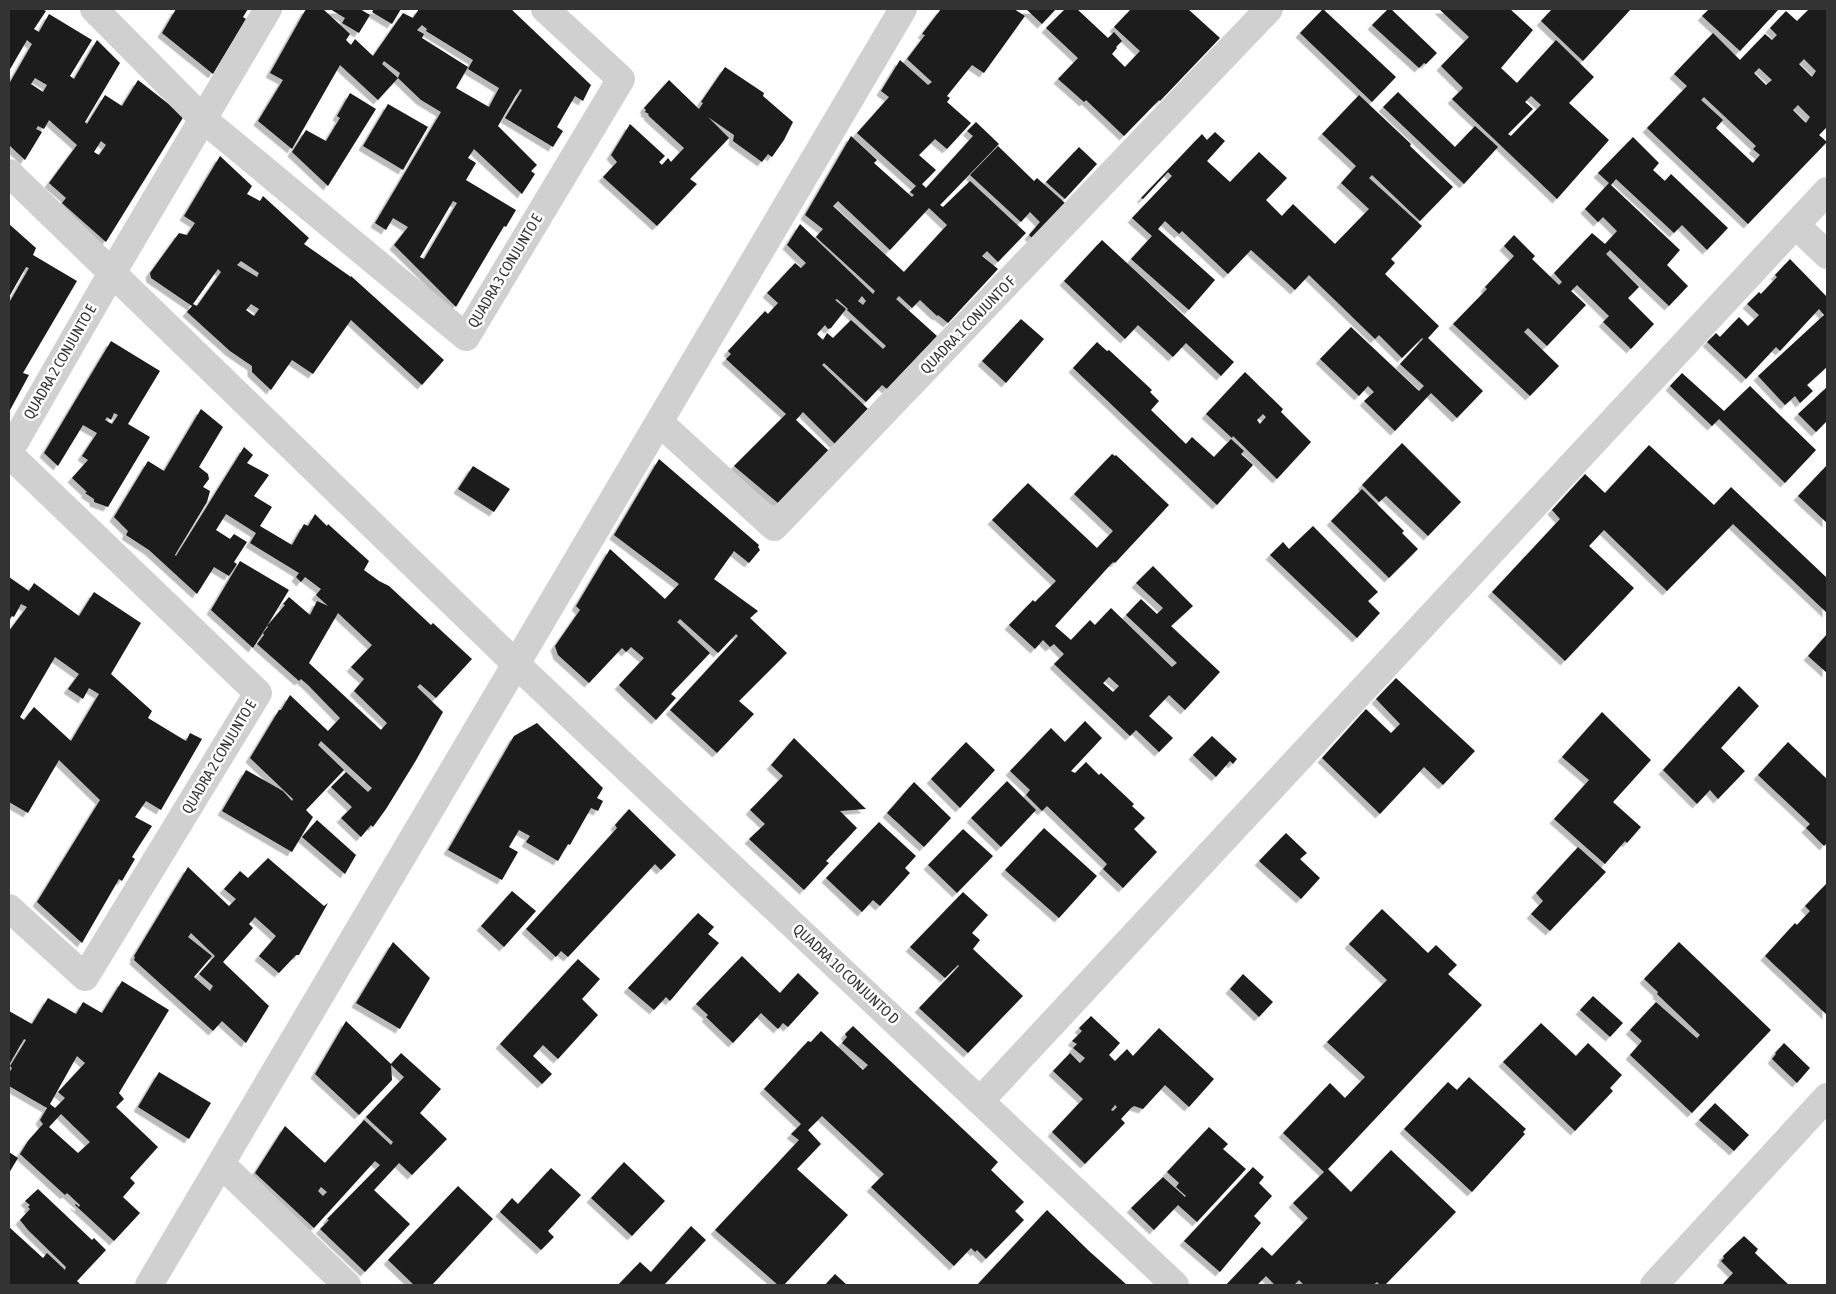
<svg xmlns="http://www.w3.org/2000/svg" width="1836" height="1294" font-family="'Asap Condensed',sans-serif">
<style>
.building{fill:#1a1a1a;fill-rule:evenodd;filter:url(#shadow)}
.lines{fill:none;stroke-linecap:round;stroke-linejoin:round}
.minor{stroke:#d0d0d0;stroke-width:28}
.labels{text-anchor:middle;stroke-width:5;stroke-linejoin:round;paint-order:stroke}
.street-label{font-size:15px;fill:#333;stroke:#fff}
</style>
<defs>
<filter id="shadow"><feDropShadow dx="-4.5" dy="4.5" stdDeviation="0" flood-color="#0004"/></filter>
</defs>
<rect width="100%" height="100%" fill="#fff"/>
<path class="building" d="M9,9H42L46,11L34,29L39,32L49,14L92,40L70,76L74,79L97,40L120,63L85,122L87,124L105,95L122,106L138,80L184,116L106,242L62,203L66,198L49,183L77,145L49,120L44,129L38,126L36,129L42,132L25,160L9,145V84L32,44L27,40L9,71ZM35,78L47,85L43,92L31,84ZM101,141L106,145L99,155L94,152Z
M176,9H248L243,17L246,19L213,74L162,33Z
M306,9H323L350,34L346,40L351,45L355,39L373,56L403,13L413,18L419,9H511L591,85L583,101L575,96L557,127L563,131L553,147L505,118L522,90L520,89L515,97L498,126L537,165L531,171L535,174L522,194L474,149L468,158L476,163L466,180L516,210L506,227L504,226L456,307L394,245L408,227L393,218L386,230L375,223L441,112L421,100L398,78L400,73L384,61L382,64L398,78L378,100L340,65L292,149L258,121L283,80L270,73ZM422,25L427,29L426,31L473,60L468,69L499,88L489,107L456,88L468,67L422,38L424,34L417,30ZM453,201L457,203L424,259L420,257Z
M330,9H360L370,15L359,33L342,23L345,18Z
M374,9H401L392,24L372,12Z
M941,9H1014L1025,16L984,73L972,65L947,96L950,98L947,102L971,123L947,149L935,139L919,155L936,170L922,184L926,188L973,136L967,131L976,122L999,144L940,205L943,207L970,181L1026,233L998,262L987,251L982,256L998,269L948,323L938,315L937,316L920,300L912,308L899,296L896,299L937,336L887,389L882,385L866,402L824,363L822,365L868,409L835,444L803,412L796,420L829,451L778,503L734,466L786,414L726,359L731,354L728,351L765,311L768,314L778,303L767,293L795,263L801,268L806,263L787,245L800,224L873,294L875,291L816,237L823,229L805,215L851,136L877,160L874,163L912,197L914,195L910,192L916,186L857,133L889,97L881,91L900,60L928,85L932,82L907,59L925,35L922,34ZM838,201L890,250L929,208L947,225L904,272L833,206ZM862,296L866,301L863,305L858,301ZM837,299L848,309L847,310L886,346L883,349L851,320L833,338L827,333L823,340L817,334L825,325L828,329L831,328L846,309L835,300Z
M1026,9H1056L1042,24Z
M1065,9H1077L1108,38L1114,32L1122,41L1116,47L1117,48L1112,54L1125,67L1140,51L1114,27L1131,9H1188L1220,38L1160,101L1159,100L1124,136L1086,100L1084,102L1058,79L1078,58L1046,28Z
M1323,9L1396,77L1372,102L1300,33Z
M1388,9H1391L1437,53L1426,64L1424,63L1419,68L1372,25Z
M1439,9H1510L1533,30L1501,68L1517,83L1556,40L1594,77L1569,103L1609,140L1557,199L1452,99L1463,88L1441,66L1469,37ZM1531,96L1541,105L1511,136L1508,134L1533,109L1525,102Z
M1552,9H1631L1583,61L1541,21Z
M1709,9H1779L1740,51L1702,16Z
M1809,9H1827V127L1819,135L1827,142L1748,224L1647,128L1687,86L1674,74L1713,33L1740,60L1765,34L1772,40L1777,35L1770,28L1786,11L1797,21ZM1804,59L1816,71L1812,77L1799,64ZM1759,68L1772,80L1766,85L1754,73ZM1704,97L1756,146L1753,149L1760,155L1753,163L1716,128L1723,120L1701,100ZM1798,105L1810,117L1806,123L1793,110Z
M725,67L764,93L763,96L793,122L784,140L772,157L768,154L762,162L733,141L734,135L708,117L729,138L690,179L697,184L657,226L603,177L617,162L611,155L630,124L665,156L659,162L662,165L668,158L671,162L684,148L651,118L648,115L649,114L645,112L646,110L644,108L669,80L699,109L703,103L701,102Z
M1398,92L1455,147L1475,126L1498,147L1464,184L1383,107Z
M350,93L376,109L328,186L292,152L306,130L326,141L340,118L337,116Z
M1359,95L1411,144L1410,146L1453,187L1420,221L1372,175L1369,178L1422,226L1391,259L1395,263L1385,274L1439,326L1428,338L1483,391L1457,418L1431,393L1395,431L1364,401L1374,392L1368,386L1359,396L1320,359L1351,327L1419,391L1424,386L1400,364L1423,339L1422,338L1402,358L1379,335L1375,339L1309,275L1295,290L1251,250L1228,274L1182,231L1179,234L1165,221L1158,229L1215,280L1189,310L1131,259L1152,236L1132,218L1172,176L1168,172L1143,199L1141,198L1202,134L1207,140L1215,132L1225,141L1207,161L1230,182L1259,152L1287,178L1266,200L1282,216L1293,204L1335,244L1369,209L1341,183L1356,166L1322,134Z
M388,104L428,127L403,170L363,146Z
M1633,137L1659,163L1653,170L1665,181L1671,174L1728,228L1707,250L1682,225L1674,233L1616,179L1611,185L1680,250L1667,265L1688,286L1669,306L1610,250L1606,254L1639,287L1628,298L1654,324L1631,349L1603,322L1609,316L1577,285L1571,291L1586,305L1547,346L1528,328L1524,332L1559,366L1530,396L1453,324L1487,289L1485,287L1514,256L1504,246L1514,235L1535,256L1532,259L1559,285L1562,282L1554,273L1592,233L1605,244L1617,231L1603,217L1598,222L1585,209L1609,183L1598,173Z
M998,146L1034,181L1037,178L1065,203L1032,238L1029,235L1040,222L1030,212L1021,222L970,175Z
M1079,147L1097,164L1065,199L1046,182Z
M220,156L252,186L247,194L260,201L263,196L309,238L304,244L351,277V276L444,360L422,385L351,320L313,374L292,360L271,390L252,372V366L230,351L187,312L192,306L151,278L150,273L179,233L187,235L195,223L184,216ZM241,261L259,273L257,277L237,265ZM218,269L221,272L197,306L193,304ZM251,304L259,309L254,316L246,310Z
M9,224L36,248L33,255L77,281L23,373L29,375L9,412V303L29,268L26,267L9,297Z
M1102,240L1234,362L1221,376L1186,343L1173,357L1138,325L1125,339L1064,281Z
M1790,259L1827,297V367L1807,385L1813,391L1800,403L1795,396L1785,405L1758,376L1824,315L1819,309L1780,351L1776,347L1746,379L1707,342L1716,333L1720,337L1739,317L1748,326L1759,315L1747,304L1759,292L1761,294L1777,277L1775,275Z
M1021,319L1044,339L1006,383L982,361Z
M111,341L160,371L128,424L150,437L108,507L94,502V499L85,493L87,492L72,478L88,460L82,456L97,433L83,425L58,466L44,453ZM114,413L118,415L112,424L105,420L107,417L111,420Z
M1097,342L1107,351L1109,350L1152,390L1150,392L1159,401L1151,410L1186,444L1192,437L1214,457L1231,439L1244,451L1241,454L1253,465L1217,505L1073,368Z
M1245,372L1283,409L1281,412L1311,442L1277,479L1233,436L1232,438L1206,414ZM1263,414L1266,417L1260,424L1257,420Z
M1682,373L1724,411L1750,386L1816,450L1785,483L1719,419L1712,426L1670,386Z
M1827,387V421L1816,432L1798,414Z
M201,409L223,427L199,467L208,474L209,479L203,487L210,491L207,502L175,555L176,556L244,447L253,455L247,463L269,475L254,496L272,507L260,526L292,545L304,524L308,526L315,514L327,526L328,524L369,561L364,570L379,581L389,586L431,625L433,623L472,659L436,698L420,684L417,687L443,712L415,762L386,809L373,827L371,825L361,837L341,818L352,807L331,787L346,772L368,792L372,788L321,741L318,745L344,770L306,810L313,817L292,852L222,811L246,770L283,791L292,801L293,799L250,758L279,710H281L290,695L328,731L340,718L308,685L301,679L299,681L257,644L264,635L263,633L268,627L267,626L253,648L211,610L240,561L289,590L267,626L285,605L283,604L289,597L310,615L317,601L328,606L316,595L321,589L305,577L301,582L296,577L299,573L250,543L256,533L226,514L216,530L230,539L234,534L247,542L234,562L237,564L229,576L214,567L197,594L149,550L126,535L128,531L114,517L148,461L164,471ZM338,613L372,645L351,667L364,679L354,691L387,723L381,730L309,663Z
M1402,443L1461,502L1428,536L1386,496L1379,502L1362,485Z
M1649,445L1714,505L1731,487L1827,578V613L1733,524L1667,591L1604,530L1589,546L1634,588L1565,661L1492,592L1560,519L1552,510L1585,474L1605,493Z
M1112,454L1115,456L1116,455L1169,505L1115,563L1114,562L1112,563L1055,626L1071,640L1090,620L1095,625L1111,608L1172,667L1177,663L1126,615L1141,599L1157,614L1163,608L1136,583L1153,566L1193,606L1171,626L1220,672L1185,710L1169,695L1149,716L1173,738L1159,752L1136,730L1130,736L1054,664L1064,654L1054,644L1050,647L1043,640L1035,649L1009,625L1033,600L1035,602L1056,581L992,520L1028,483L1097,548L1113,531L1074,494ZM1109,677L1119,686L1113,692L1103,683Z
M659,459L759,545L758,547L760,550L749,563L734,551L714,579L758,611L750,618L787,653L739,701L754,714L717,753L670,710L738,636L736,634L718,653L680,619L677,622L710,653L671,694L676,698L656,720L619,685L644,658L631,647L626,652L622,648L589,683L558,655L555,646L580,610L576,606L610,549L665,599L679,584L614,535Z
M1827,465V523L1798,496Z
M473,466L510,489L494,512L458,489Z
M1362,489L1404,531L1402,533L1418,549L1389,578L1331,521Z
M1313,526L1378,592L1368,601L1380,613L1357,638L1270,555L1283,542L1289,549Z
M9,577L29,591L34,583L79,616L94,592L141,623L111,674L152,711L148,718L186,741L190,733L202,739L161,810L146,801L135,817L152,826L132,857L135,859L122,881L119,879L82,943L37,902L100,800L59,760L28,813L9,802V631L27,607L21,604L14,617L12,616L9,620ZM55,657L79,674L68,689L83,699L89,688L99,694L71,741L34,707L24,720L20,717Z
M1827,634V673L1808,656Z
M1396,678L1475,751L1443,785L1424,767L1380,814L1322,758L1366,709L1391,733L1400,724L1376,699Z
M1739,686L1759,706L1721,748L1745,771L1718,799L1710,790L1697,804L1663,770Z
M1602,712L1651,760L1613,802L1641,827L1627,843L1625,841L1605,864L1554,819L1589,780L1562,757Z
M1085,721L1102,738L1071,771L1075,773L1086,762L1099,775L1101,773L1134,804L1132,806L1145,818L1134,829L1157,852L1123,888L1103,869L1107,864L1047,806L1042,811L1026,795L1030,790L1010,771L1051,728L1065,742Z
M537,723L603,788L597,798L603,801L598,811L591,808L570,845L568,844L558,861L526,842L530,836L519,830L509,847L518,852L502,880L448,850L514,736Z
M1212,736L1237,759L1233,764L1230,761L1216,777L1193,755Z
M794,738L866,809L840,811L857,828L826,861L829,863L804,890L749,839L765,824L750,810L783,776L771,765Z
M966,742L995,770L960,808L931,779Z
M1788,742L1827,779V843L1824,846L1806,828L1810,824L1758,775Z
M1007,781L1036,810L1001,847L971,818Z
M914,782L951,818L924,847L887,813Z
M629,809L676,855L661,870L655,864L568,957L561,951L556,957L526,929L617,828L615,825Z
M317,820L356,855L345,874L302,837Z
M879,822L916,856L905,868L910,873L880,906L873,900L862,912L826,878Z
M1044,828L1097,876L1059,918L1005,870Z
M963,829L993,856L957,893L928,865Z
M1286,833L1307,853L1300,859L1320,878L1301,899L1259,861Z
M1578,847L1606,872L1550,931L1531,914L1543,901L1536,893Z
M268,858L324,906L328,903L299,955H296L279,973L259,956L276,936L255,917L249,924L253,928L223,962L269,1006L246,1043L222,1021L213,1031L134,960L135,957L134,956L188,867L229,906L236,899L224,889L240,871L248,878ZM191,933L215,956L199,974L213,986L210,991L194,977L212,956L188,937Z
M1827,883V1015L1765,956L1795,923L1797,925L1810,911L1805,906Z
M512,891L536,911L504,947L481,926Z
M963,892L988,915L972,933L980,940L973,949L1023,996L968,1053L919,1008L959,966L958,965L945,978L910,947Z
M1382,909L1428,953L1436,945L1457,965L1448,974L1482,1005L1328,1169L1351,1192L1391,1150L1456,1212L1385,1285H1380L1377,1282L1373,1285H1304L1299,1280L1294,1285H1275L1266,1276L1257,1285H1226L1262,1247L1273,1257L1272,1256L1308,1218L1293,1203L1324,1172L1283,1133L1330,1083L1345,1098L1365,1077L1327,1042L1387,980L1349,944Z
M698,913L714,927L708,934L719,943L670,1001L666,997L654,1010L628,988Z
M393,942L430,978L400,1029L356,1003Z
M1679,942L1771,1030L1692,1113L1630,1055L1642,1041L1630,1030L1656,1002L1700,1041L1697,1038L1700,1035L1657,994L1658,992L1644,979Z
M742,956L780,993L798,973L819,993L788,1027L783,1023L778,1029L761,1013L733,1043L706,1017L708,1015L696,1004Z
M578,959L600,979L582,999L598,1015L558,1059L543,1045L533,1056L552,1074L542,1084L500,1044Z
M1243,974L1273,1002L1259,1017L1230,989Z
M122,981L169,1010L119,1093L124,1099L116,1107L158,1147L130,1178L135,1183L123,1197L140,1213L114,1241L75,1205L76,1204L79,1207L80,1205L67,1193L65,1195L20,1154L28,1141L43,1124L40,1120L47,1108L9,1086V1073L12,1068L10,1066L26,1040L24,1039L9,1065V1011L32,1024L48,998L76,1014L83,1002L102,1013ZM77,1056L85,1063L58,1092L65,1098L55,1108L50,1104ZM61,1114L90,1142L78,1153L49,1127Z
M1593,996L1623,1023L1610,1037L1580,1010Z
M1091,1016L1120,1043L1109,1055L1115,1061L1127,1049L1133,1056L1159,1028L1214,1079L1189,1107L1165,1085L1143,1109L1134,1106L1131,1108L1121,1119L1125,1123L1085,1164L1052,1132L1083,1099L1053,1071L1070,1053L1080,1063L1085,1058L1073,1048L1077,1044L1072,1041L1082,1031L1079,1028ZM1096,1085L1117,1107L1113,1111L1111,1110L1115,1105Z
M346,1021L391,1064L401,1053L441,1089L420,1113L447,1139L412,1175L399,1163L374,1190L410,1224L365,1272L320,1229L329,1220L327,1219L380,1165L375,1161L314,1228L255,1173L285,1126L325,1163L364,1120L391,1145L393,1142L366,1117L404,1077L391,1065L392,1080L359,1115L315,1074ZM321,1187L327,1192L323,1196L318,1191Z
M1541,1023L1576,1056L1588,1043L1622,1075L1610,1088L1613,1091L1575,1131L1503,1062Z
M853,1026L998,1162L991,1170L1024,1202L1015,1211L1024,1220L986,1259L977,1250L975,1252L971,1248L954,1266L871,1187L884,1174L822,1116L808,1130L821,1144L797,1169L848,1215L784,1285H778L715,1230L799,1140L791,1134L801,1124L764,1089L808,1041L811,1042L821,1031L863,1070L868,1065L842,1043L847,1037L845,1034Z
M1784,1043L1810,1068L1797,1083L1772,1059L1776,1054L1775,1053Z
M159,1072L211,1103L189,1139L138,1107Z
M1469,1077L1526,1129L1523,1132L1525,1134L1472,1192L1404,1129L1448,1082L1457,1090Z
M1715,1103L1749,1135L1734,1151L1699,1120Z
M1209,1127L1228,1144L1223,1149L1246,1169L1197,1222L1178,1205L1154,1230L1131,1208L1163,1177L1185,1197L1186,1196L1176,1187L1179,1183L1167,1172Z
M9,1152L18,1158L9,1173Z
M624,1162L665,1201L632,1236L591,1198Z
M1253,1167L1264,1177L1259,1183L1272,1196L1254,1216L1261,1223L1220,1272L1184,1241Z
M551,1168L581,1195L548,1231L554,1237L541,1250L500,1212L512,1198L518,1204Z
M458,1186L493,1219L432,1285H414L388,1260Z
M38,1189L92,1240L94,1238L106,1250L77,1281L81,1285H9V1227L43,1258L47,1253L65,1270L66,1267L28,1230L20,1220L30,1209L28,1207L30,1205L25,1201Z
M1047,1210L1089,1251L1127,1285H977Z
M691,1226L706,1240L664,1285H618L640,1262L651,1272Z
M1744,1236L1758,1249L1755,1253L1789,1285H1722L1733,1273L1721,1261L1724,1258L1723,1256Z
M835,1274L847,1285H825Z"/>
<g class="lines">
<path class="minor" d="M94,9L203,119L466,337L621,79L545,9
M9,173L516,664L1175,1285
M1796,225L1827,255
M659,422L774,527L1269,9
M9,452L112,273L268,9
M9,454L258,693L85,977L9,908
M980,1101L1827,191
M221,1164L347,1285
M149,1285L903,9
M1654,1285L1827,1097"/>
</g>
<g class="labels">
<g class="street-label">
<text transform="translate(505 271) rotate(-59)" y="5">QUADRA 3 CONJUNTO E</text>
<text transform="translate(968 325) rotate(-46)" y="5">QUADRA 1 CONJUNTO F</text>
<text transform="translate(60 362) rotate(-60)" y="5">QUADRA 2 CONJUNTO E</text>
<text transform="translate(219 757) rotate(-59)" y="5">QUADRA 2 CONJUNTO E</text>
<text transform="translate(846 974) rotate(43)" y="5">QUADRA 10 CONJUNTO D</text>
</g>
</g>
<rect width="1836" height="1294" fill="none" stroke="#333333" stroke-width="20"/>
</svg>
